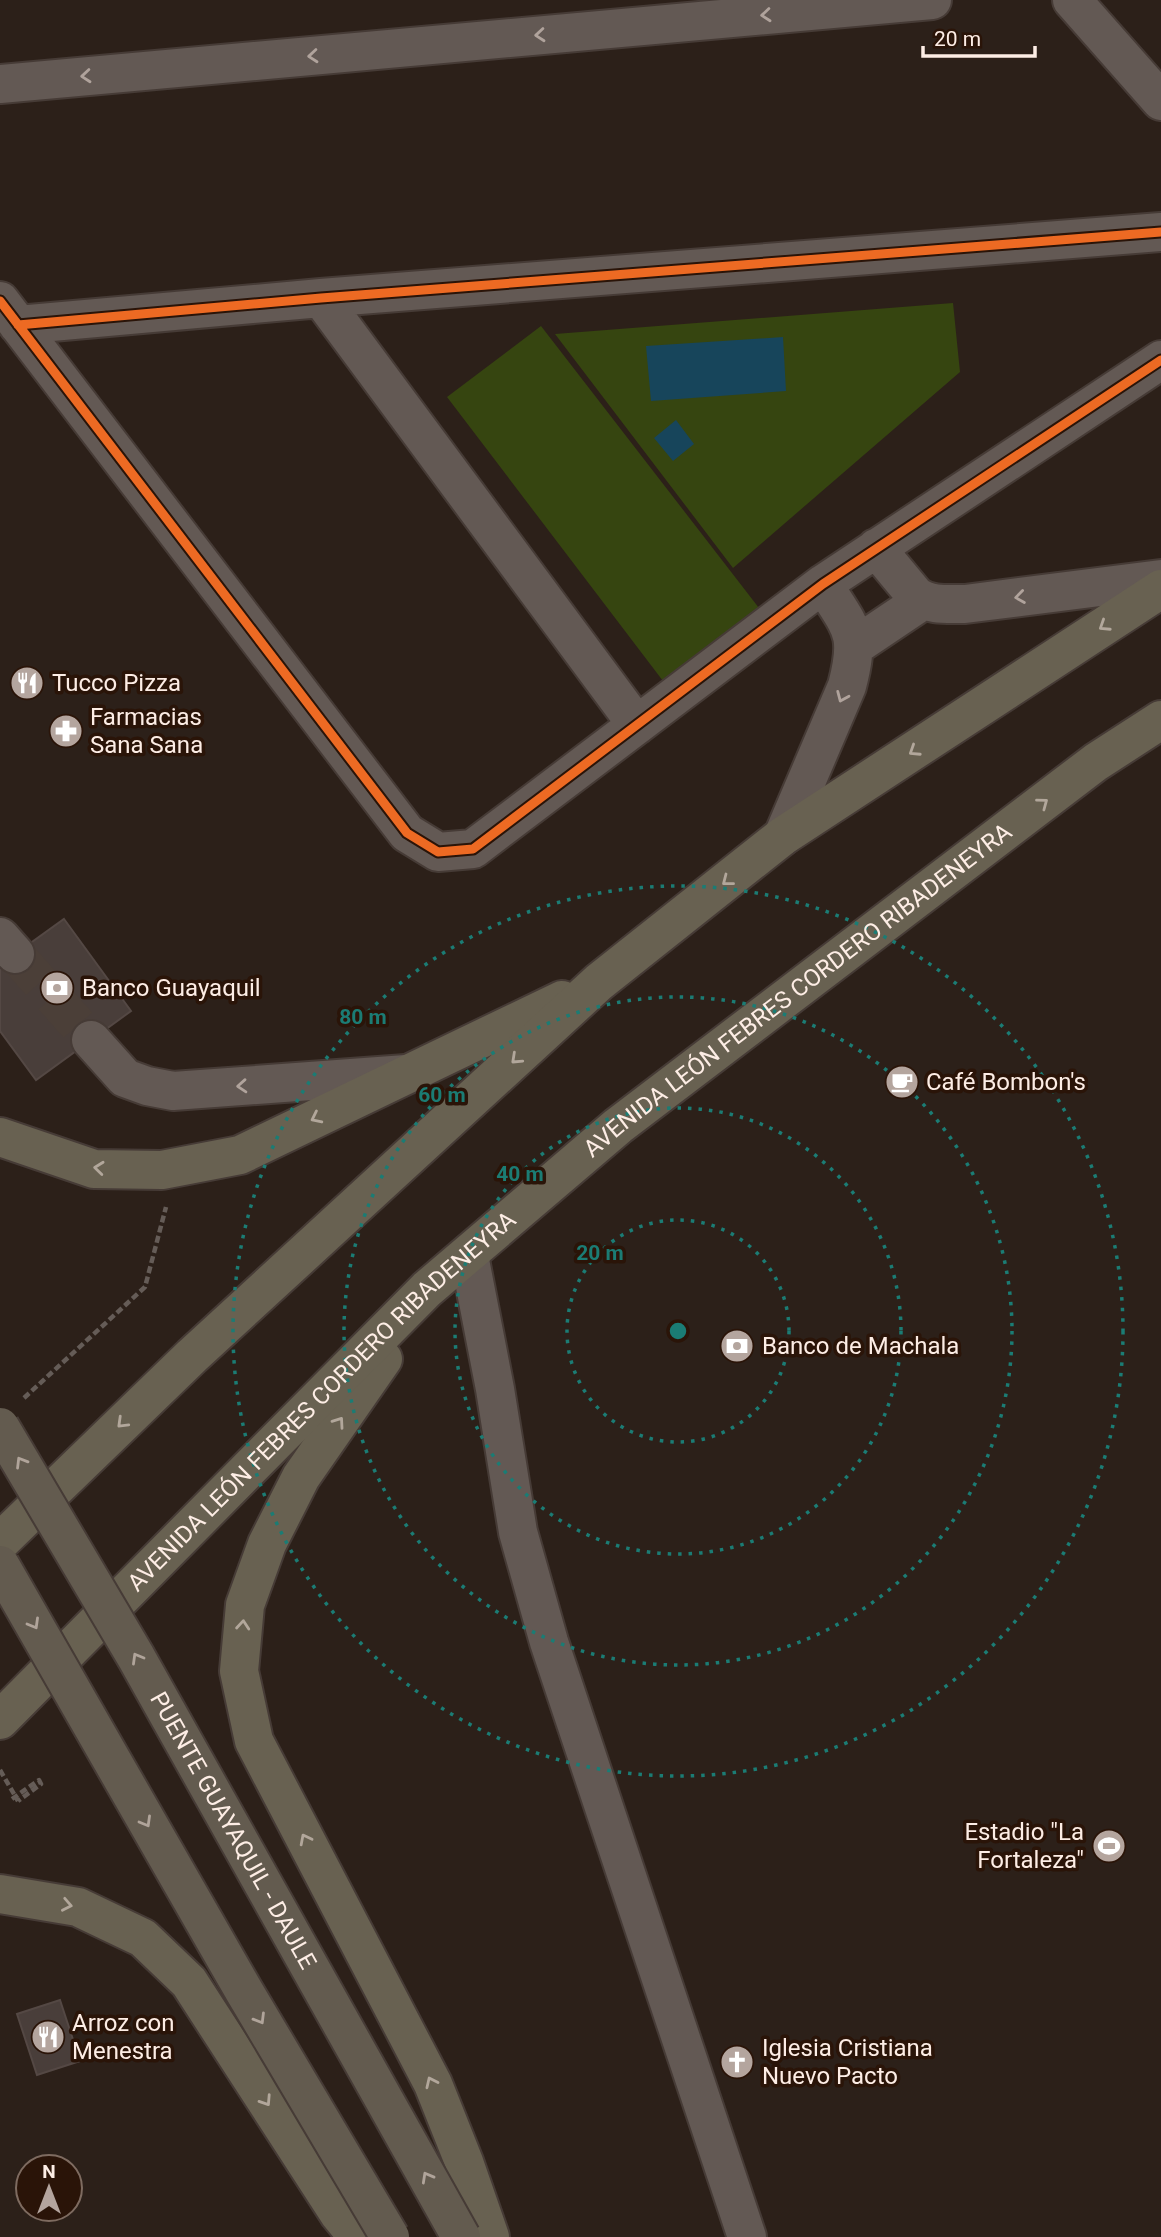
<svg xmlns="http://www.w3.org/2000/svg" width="1161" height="2237" font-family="Roboto,sans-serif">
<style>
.green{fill:#364510}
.water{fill:#17455b}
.building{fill:#493e3a;stroke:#544844;stroke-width:2}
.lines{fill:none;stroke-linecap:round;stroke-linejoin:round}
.minor-tunnel{stroke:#4b3f38;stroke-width:38;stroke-dasharray:38 19;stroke-linecap:butt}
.minor-casing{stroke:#463b36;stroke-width:42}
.highway-casing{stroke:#463b36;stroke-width:42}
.path{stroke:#655c57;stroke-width:4.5;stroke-dasharray:7 3.5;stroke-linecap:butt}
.minor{stroke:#635954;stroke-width:38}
.highway{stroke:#686151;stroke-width:38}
.major-bridge-casing{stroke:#463b36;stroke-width:42;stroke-linecap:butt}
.path-bridge{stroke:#655c57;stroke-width:4.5;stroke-dasharray:7 3.5;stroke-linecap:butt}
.major-bridge{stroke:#635b4f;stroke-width:38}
.cycleway-casing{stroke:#2a1408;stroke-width:13}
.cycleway{stroke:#ed6a23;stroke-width:9}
.oneway{stroke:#b0a39c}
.oneway2{stroke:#b2a79b}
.oneway3{stroke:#b0a49a}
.ring{fill:none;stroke:#1b7c74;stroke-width:3.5;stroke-dasharray:3.5 7}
.labels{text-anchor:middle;stroke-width:7;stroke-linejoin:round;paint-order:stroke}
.poi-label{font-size:24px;fill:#fdede5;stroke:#2a1408;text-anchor:start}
.street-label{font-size:24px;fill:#fdede5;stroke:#2a1408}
.centre{fill:#1b7c74;stroke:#2a1408;stroke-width:3.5}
.ring-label{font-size:21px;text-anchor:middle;font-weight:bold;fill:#1b7c74;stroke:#2a1408;stroke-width:7;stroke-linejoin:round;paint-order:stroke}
</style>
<rect width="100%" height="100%" fill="#2c2019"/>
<path class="green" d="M953,303L960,372L733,568L555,334Z
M541,326L759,608L663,681L447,397Z"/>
<path class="water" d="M783,337L786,391L651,401L646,346Z
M676,420L694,444L673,461L654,438Z"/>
<path class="building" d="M64,919L131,1011L36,1080L0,1031V965Z
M60,2000L80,2061L37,2075L17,2014Z"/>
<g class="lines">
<path class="minor-tunnel" d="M15,954L91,1040"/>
<defs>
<path id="minor" d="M1072,0L1161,101
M0,84L932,0
M321,298L637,725
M0,301L407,833L438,852L473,849L823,584L1161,360
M18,325L321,298L1161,232
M876,548L915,595C929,606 948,604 965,604L1161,579
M855,646L922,601
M783,836L847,686C861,632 851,629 823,584
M0,937L15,954
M91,1040L125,1078L147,1086L173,1091L406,1074
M469,1255L495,1389L518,1532L549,1642L747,2237"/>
<g id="highway">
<path d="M0,1137L94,1169L162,1170L240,1155L562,1000"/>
<path d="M383,1359L301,1477L267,1544L245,1605L239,1671L254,1741L433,2084L464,2162L490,2237"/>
<path d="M0,1542L192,1356L599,982L783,836L1161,589"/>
<path id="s1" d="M0,1720L427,1289L618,1126L1096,762L1161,720"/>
<path d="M0,1894L78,1907L143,1938L189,1982L339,2214L358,2237"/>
</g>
</defs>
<use href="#minor" class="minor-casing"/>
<use href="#highway" class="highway-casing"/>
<path class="path" d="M24,1398L145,1287L166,1207
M0,1770L18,1801"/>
<use href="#minor" class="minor"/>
<use href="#highway" class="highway"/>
<defs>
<g id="major-bridge">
<path id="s2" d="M0,1427L136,1657L461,2237"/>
<path d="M0,1565L244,1991L390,2237"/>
</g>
</defs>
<use href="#major-bridge" class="major-bridge-casing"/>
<path class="path-bridge" d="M12,1799L39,1780L41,1784L18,1801"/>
<use href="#major-bridge" class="major-bridge"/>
<defs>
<path id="cycleway" d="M0,301L407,833L438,852L473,849L823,584L1161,360
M18,325L321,298L1161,232"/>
</defs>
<use href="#cycleway" class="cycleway-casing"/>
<use href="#cycleway" class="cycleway"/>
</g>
<defs><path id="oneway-chevron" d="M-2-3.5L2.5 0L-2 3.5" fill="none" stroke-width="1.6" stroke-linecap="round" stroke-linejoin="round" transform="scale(1.75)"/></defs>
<g class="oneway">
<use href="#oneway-chevron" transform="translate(766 15) rotate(175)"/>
<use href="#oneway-chevron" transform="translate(540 35) rotate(175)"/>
<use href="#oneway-chevron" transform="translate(313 56) rotate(175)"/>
<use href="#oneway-chevron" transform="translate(86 76) rotate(175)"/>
<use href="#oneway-chevron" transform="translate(1020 597) rotate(172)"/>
<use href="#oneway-chevron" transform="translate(842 697) rotate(113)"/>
<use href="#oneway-chevron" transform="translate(242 1086) rotate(176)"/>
</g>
<g class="oneway2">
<use href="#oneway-chevron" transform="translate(1104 626) rotate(147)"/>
<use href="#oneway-chevron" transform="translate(914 751) rotate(147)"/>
<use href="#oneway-chevron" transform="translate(1043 803) rotate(-37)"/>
<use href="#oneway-chevron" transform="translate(727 881) rotate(142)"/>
<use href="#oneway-chevron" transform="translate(516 1059) rotate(137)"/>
<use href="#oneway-chevron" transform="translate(316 1118) rotate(154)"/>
<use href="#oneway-chevron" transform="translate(99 1168) rotate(-174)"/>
<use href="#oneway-chevron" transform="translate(339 1422) rotate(-55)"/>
<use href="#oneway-chevron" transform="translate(122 1423) rotate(136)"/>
<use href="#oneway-chevron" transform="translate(243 1625) rotate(-85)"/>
<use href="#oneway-chevron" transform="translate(305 1839) rotate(-117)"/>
<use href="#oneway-chevron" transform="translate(67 1905) rotate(11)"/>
<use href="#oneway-chevron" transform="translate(431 2082) rotate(-115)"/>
<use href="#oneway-chevron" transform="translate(266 2101) rotate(57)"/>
</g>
<g class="oneway3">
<use href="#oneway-chevron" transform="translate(21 1462) rotate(-121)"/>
<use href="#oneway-chevron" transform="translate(34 1624) rotate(60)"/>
<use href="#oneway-chevron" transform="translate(137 1658) rotate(-120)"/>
<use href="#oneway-chevron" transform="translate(146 1822) rotate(60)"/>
<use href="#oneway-chevron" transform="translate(260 2019) rotate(59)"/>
<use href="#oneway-chevron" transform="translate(427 2177) rotate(-119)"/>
</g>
<g class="ring">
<circle cx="678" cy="1331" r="111"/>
<circle cx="678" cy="1331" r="223"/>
<circle cx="678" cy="1331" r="334"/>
<circle cx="678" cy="1331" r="445"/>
</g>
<defs>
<symbol id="restaurant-disc" viewBox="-11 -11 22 22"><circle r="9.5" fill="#b4a59e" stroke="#2a1408"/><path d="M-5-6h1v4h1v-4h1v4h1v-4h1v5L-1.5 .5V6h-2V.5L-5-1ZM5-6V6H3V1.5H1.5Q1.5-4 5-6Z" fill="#fff"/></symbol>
<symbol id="pharmacy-disc" viewBox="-11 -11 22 22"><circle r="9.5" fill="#b4a59e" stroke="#2a1408"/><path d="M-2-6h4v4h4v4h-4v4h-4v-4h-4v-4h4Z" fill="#fff"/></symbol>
<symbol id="bank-disc" viewBox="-11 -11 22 22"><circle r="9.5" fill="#b4a59e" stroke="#2a1408"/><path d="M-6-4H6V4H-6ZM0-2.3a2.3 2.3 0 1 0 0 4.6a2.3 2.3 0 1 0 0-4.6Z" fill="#fff"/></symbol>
<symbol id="cafe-disc" viewBox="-11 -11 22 22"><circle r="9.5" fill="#b4a59e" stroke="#2a1408"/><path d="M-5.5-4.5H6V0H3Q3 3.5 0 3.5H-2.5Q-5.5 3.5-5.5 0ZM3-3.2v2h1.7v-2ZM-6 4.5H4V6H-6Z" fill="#fff"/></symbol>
<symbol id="stadium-disc" viewBox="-11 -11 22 22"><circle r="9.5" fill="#b4a59e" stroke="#2a1408"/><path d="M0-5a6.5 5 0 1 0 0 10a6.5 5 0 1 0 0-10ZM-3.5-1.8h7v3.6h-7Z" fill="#fff"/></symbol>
<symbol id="church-disc" viewBox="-11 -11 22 22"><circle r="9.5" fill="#b4a59e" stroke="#2a1408"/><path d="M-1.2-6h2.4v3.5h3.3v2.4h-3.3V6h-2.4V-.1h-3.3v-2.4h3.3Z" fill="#fff"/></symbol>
</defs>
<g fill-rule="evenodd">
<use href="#restaurant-disc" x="8" y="664" width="38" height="38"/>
<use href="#pharmacy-disc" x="47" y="712" width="38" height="38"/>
<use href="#bank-disc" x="38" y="969" width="38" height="38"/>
<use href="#cafe-disc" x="883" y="1063" width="38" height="38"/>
<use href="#bank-disc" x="718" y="1327" width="38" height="38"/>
<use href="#stadium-disc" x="1090" y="1827" width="38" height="38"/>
<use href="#restaurant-disc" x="29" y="2018" width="38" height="38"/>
<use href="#church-disc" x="718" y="2043" width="38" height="38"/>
</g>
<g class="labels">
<g class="poi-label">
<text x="52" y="691">Tucco Pizza</text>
<text x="90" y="725">Farmacias<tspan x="90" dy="28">Sana Sana</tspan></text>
<text x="82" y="996">Banco Guayaquil</text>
<text x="926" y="1090">Café Bombon's</text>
<text x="762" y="1354">Banco de Machala</text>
<text x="1084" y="1840" text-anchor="end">Estadio "La<tspan x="1084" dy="28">Fortaleza"</tspan></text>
<text x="72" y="2031">Arroz con<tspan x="72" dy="28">Menestra</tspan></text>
<text x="762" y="2056">Iglesia Cristiana<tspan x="762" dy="28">Nuevo Pacto</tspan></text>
</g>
<g class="street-label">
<text dy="8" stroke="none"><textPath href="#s1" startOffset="1083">AVENIDA LEÓN FEBRES CORDERO RIBADENEYRA</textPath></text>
<text dy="8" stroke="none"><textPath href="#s1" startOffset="453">AVENIDA LEÓN FEBRES CORDERO RIBADENEYRA</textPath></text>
<text dy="8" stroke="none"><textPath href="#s2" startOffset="466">PUENTE GUAYAQUIL - DAULE</textPath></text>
</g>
</g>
<circle cx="678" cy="1331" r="10" class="centre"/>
<g class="ring-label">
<text x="363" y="1024">80 m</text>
<text x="442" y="1102">60 m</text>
<text x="520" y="1181">40 m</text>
<text x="600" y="1260">20 m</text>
</g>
<g transform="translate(49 2188)"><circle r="33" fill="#2a1408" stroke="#7e6b60" stroke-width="2"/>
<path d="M0-5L12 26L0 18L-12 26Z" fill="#b4a59e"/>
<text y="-10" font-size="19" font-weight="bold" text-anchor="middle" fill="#fdede5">N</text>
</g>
<path d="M923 46v10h112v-10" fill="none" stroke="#fdede5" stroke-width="3.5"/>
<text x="934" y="46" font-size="21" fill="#fdede5" stroke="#2a1408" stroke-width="5" paint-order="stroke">20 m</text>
</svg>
